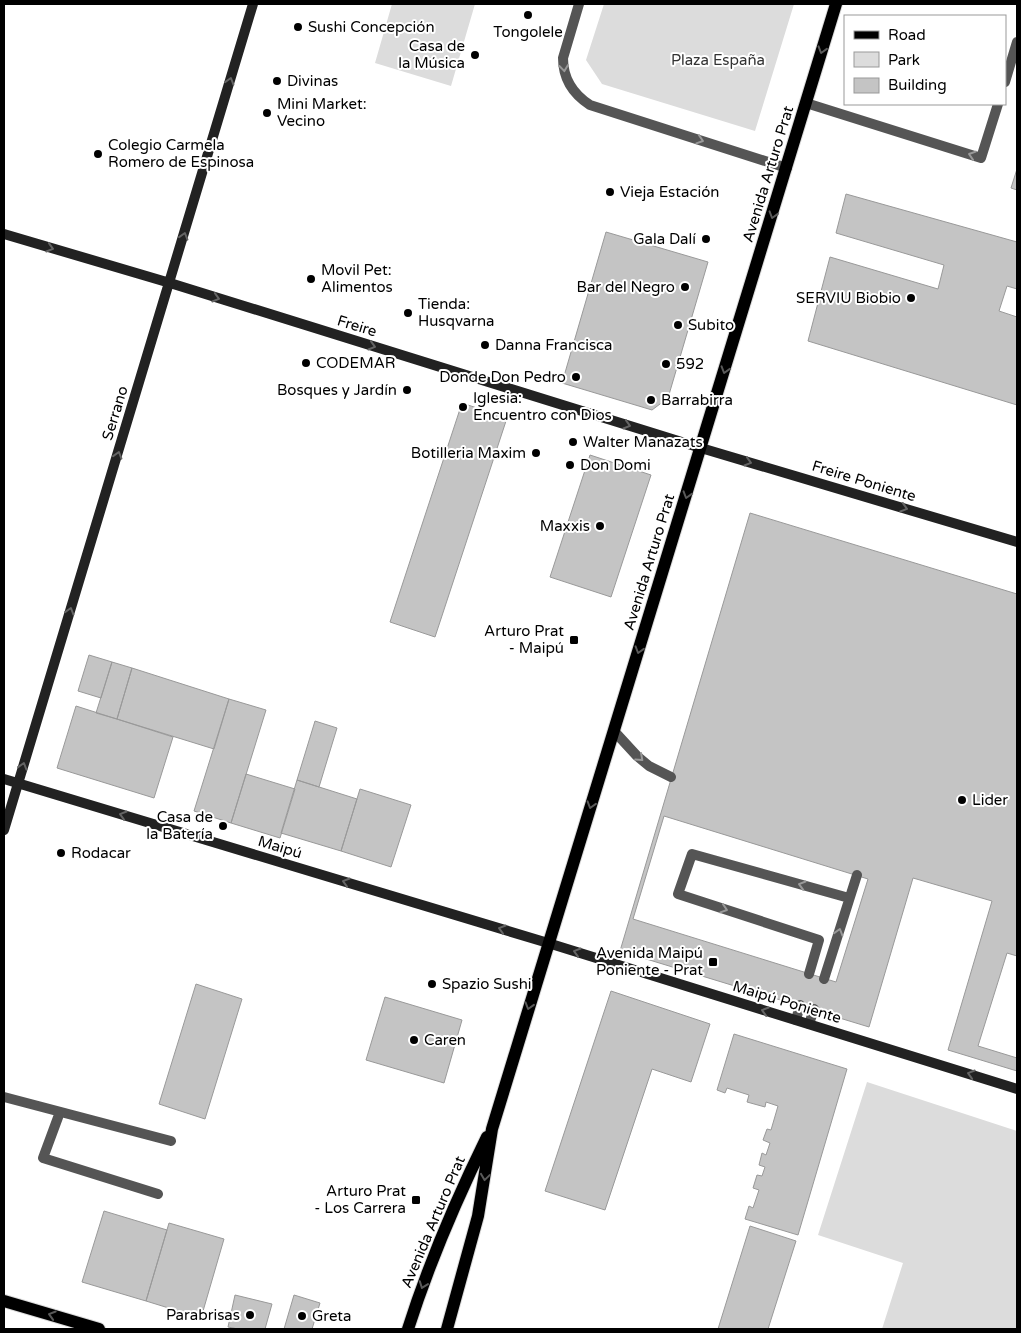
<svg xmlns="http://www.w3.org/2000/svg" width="1021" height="1333" font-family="'Varela Round',sans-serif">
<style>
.green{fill:#dcdcdc}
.building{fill:#c4c4c4;stroke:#999;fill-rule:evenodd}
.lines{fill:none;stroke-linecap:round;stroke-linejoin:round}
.primary-casing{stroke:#dbdbdb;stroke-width:14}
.lane{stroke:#555;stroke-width:10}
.street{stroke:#555;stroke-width:10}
.secondary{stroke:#222;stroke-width:10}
.primary{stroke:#000;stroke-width:12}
.oneway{stroke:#595959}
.oneway2{stroke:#999}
.oneway3{stroke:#646464}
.poi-dot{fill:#000;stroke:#fff;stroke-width:2}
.labels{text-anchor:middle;stroke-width:4;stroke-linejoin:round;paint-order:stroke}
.poi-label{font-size:15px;fill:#000;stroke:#fff;text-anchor:start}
.park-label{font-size:15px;fill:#333;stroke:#fff}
.street-label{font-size:15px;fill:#000;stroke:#fff}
</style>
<rect width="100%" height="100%" fill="#fff"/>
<path class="green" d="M392,4H475L451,86L375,63Z
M604,4H794L755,131L602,84L586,60Z
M867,1082L1017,1131V1329H882L903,1263L818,1235Z"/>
<path class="building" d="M1017,169V190L1011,188Z
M846,194L1017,242V289L1007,286L999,311L1017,317V405L808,341L830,257L938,289L944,265L836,233Z
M606,232L708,262L668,398L652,410L562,383Z
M462,403L507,418L435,637L390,622Z
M590,455L651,475L611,597L550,577Z
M750,513L1017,594V956L1007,953L978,1046L1017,1058V1071L948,1050L992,901L913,878L869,1027L620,951ZM664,816L868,879L836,982L633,919Z
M89,655L112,662L101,698L78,691Z
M112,662L132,668L117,719L96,713Z
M132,668L229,699L214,749L117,719Z
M229,699L266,710L231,823L194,811Z
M76,706L173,737L154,798L57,768Z
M315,721L337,728L319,787L297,780Z
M246,774L295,789L280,838L231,823Z
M297,780L357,799L341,851L281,833Z
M360,789L411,805L391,867L341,851Z
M196,984L242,999L205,1119L159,1104Z
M611,991L710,1024L691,1082L652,1069L605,1210L545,1191Z
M385,997L462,1020L444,1083L366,1060Z
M734,1034L847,1069L798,1235L745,1219L749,1206L753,1208L759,1190L753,1188L757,1175L762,1176L765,1167L759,1165L762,1153L766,1155L770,1143L763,1140L767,1129L771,1130L778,1106L766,1102L765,1107L747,1102L749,1095L727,1088L725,1093L717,1090Z
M104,1211L167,1230L146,1301L82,1282Z
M169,1223L224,1239L201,1318L146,1301Z
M750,1226L796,1241L768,1329H718Z
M235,1295L272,1304L265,1329H238L228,1327Z
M294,1295L320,1303L312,1329H284Z"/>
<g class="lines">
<defs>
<path id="primary" d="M4,1301L99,1329
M408,1329C429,1263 456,1200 487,1137
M447,1329L478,1216L492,1129L836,4"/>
</defs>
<use href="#primary" class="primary-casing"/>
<path class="lane" d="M1005,82L1017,42
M806,103L981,158L998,104
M614,731L637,756L649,766L671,777
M809,974L819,940L678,894L692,854L849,898
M824,979L857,875
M796,1020L800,1005
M809,1024L814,1009
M4,1097L171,1141
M60,1112L43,1158L158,1194"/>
<path class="street" d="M579,4L563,58C563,79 573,94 590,105L787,168"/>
<path class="secondary" d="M4,234L170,283L701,448L1017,542
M4,779L548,943L1017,1089
M4,830L253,4"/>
<use href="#primary" class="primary"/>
</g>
<defs><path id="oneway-chevron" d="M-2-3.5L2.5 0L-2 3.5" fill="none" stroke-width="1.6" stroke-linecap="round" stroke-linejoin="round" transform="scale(1.25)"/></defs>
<g class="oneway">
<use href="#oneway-chevron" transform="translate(822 50) rotate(107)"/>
<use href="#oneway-chevron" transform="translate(773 215) rotate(107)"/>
<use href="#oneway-chevron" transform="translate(725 370) rotate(107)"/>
<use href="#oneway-chevron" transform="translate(687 495) rotate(107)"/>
<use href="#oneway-chevron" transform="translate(639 650) rotate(107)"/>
<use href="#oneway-chevron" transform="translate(591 805) rotate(107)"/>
<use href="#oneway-chevron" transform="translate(529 1006) rotate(107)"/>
<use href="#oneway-chevron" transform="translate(485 1177) rotate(98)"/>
<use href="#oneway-chevron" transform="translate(423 1285) rotate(110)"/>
<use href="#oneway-chevron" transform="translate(52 1315) rotate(-163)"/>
</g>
<g class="oneway2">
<use href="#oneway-chevron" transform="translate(564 68) rotate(83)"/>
<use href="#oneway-chevron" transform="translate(700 140) rotate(18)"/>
<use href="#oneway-chevron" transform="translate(972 155) rotate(-162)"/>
<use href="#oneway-chevron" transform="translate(640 758) rotate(42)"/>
<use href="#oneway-chevron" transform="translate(802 885) rotate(-164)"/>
<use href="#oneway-chevron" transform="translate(724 909) rotate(18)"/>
<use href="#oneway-chevron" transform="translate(839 932) rotate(-73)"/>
</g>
<g class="oneway3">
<use href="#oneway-chevron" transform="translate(230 81) rotate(-73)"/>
<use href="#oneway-chevron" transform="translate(184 236) rotate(-73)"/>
<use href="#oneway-chevron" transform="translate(50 248) rotate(17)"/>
<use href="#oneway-chevron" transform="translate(216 298) rotate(17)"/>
<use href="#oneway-chevron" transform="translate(372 346) rotate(17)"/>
<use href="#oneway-chevron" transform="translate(627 425) rotate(17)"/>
<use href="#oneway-chevron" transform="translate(118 455) rotate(-73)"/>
<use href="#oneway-chevron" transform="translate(748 462) rotate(17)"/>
<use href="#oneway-chevron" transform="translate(904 508) rotate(17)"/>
<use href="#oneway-chevron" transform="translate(70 611) rotate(-73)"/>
<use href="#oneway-chevron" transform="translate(23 766) rotate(-73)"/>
<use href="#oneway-chevron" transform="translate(123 815) rotate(-163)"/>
<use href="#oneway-chevron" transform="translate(346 882) rotate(-163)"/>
<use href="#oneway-chevron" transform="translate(502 929) rotate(-163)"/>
<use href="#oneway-chevron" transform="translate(577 952) rotate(-163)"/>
<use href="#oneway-chevron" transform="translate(765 1011) rotate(-163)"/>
<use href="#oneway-chevron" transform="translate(971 1074) rotate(-163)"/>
</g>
<g class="poi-dot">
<circle cx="528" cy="15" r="5"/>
<circle cx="298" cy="27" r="5"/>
<circle cx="475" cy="55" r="5"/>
<circle cx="277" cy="81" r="5"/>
<circle cx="267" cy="113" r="5"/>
<circle cx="98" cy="154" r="5"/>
<circle cx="610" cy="192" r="5"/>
<circle cx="706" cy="239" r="5"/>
<circle cx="311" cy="279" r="5"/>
<circle cx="685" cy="287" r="5"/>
<circle cx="911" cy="298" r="5"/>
<circle cx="408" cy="313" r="5"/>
<circle cx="678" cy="325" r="5"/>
<circle cx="485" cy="345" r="5"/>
<circle cx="306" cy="363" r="5"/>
<circle cx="666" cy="364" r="5"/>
<circle cx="576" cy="377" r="5"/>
<circle cx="407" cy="390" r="5"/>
<circle cx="651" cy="400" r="5"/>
<circle cx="463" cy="407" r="5"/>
<circle cx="573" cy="442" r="5"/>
<circle cx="536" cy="453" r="5"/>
<circle cx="570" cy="465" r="5"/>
<circle cx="600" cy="526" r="5"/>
<rect x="569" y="635" width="10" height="10" rx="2.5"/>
<circle cx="962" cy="800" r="5"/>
<circle cx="223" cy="826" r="5"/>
<circle cx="61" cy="853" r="5"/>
<rect x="708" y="957" width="10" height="10" rx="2.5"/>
<circle cx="432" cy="984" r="5"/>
<circle cx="414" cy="1040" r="5"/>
<rect x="411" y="1195" width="10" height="10" rx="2.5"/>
<circle cx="250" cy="1315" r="5"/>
<circle cx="302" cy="1316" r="5"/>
</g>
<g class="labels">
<g class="poi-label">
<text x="308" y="32">Sushi Concepción</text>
<text x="528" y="37" text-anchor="middle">Tongolele</text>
<text x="465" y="51" text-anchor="end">Casa de<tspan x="465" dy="17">la Música</tspan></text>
<text x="287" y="86">Divinas</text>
<text x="277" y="109">Mini Market:<tspan x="277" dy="17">Vecino</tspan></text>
<text x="108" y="150">Colegio Carmela<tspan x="108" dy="17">Romero de Espinosa</tspan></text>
<text x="620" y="197">Vieja Estación</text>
<text x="696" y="244" text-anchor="end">Gala Dalí</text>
<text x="321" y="275">Movil Pet:<tspan x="321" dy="17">Alimentos</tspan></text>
<text x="675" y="292" text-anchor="end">Bar del Negro</text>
<text x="901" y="303" text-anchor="end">SERVIU Biobio</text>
<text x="418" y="309">Tienda:<tspan x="418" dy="17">Husqvarna</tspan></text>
<text x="688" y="330">Subito</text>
<text x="495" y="350">Danna Francisca</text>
<text x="316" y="368">CODEMAR</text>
<text x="676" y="369">592</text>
<text x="566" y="382" text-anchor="end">Donde Don Pedro</text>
<text x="397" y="395" text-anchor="end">Bosques y Jardín</text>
<text x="473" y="403">Iglesia:<tspan x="473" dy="17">Encuentro con Dios</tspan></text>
<text x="661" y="405">Barrabirra</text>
<text x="583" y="447">Walter Manazats</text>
<text x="526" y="458" text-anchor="end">Botilleria Maxim</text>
<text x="580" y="470">Don Domi</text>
<text x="590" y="531" text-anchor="end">Maxxis</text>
<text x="564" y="636" text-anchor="end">Arturo Prat<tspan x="564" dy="17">- Maipú</tspan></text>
<text x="972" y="805">Lider</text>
<text x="213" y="822" text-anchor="end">Casa de<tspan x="213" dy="17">la Batería</tspan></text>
<text x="71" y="858">Rodacar</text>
<text x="703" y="958" text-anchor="end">Avenida Maipú<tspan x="703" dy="17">Poniente - Prat</tspan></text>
<text x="442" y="989">Spazio Sushi</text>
<text x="424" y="1045">Caren</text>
<text x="406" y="1196" text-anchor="end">Arturo Prat<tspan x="406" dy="17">- Los Carrera</tspan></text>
<text x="240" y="1320" text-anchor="end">Parabrisas</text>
<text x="312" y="1321">Greta</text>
</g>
<g class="park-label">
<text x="718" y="65">Plaza España</text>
</g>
<g class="street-label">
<text transform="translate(768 174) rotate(-73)" y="5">Avenida Arturo Prat</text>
<text transform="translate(357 326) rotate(17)" y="5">Freire</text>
<text transform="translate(115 413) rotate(-73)" y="5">Serrano</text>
<text transform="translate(864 481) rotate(17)" y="5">Freire Poniente</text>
<text transform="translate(649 562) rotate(-73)" y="5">Avenida Arturo Prat</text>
<text transform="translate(280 847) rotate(17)" y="5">Maipú</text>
<text transform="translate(787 1002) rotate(17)" y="5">Maipú Poniente</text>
<text transform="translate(433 1222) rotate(-67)" y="5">Avenida Arturo Prat</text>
</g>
</g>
<rect width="1021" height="1333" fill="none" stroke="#000000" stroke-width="10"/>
<rect x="844" y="15" width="162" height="90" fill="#ffffff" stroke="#999999"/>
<rect x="854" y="31" width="25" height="8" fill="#000000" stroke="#999999"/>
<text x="888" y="40" font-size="15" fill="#000000">Road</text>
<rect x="854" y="52" width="25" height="15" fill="#dcdcdc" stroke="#999999"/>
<text x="888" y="65" font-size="15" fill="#000000">Park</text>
<rect x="854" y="78" width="25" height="15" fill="#c4c4c4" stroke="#999999"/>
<text x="888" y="90" font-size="15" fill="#000000">Building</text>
</svg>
